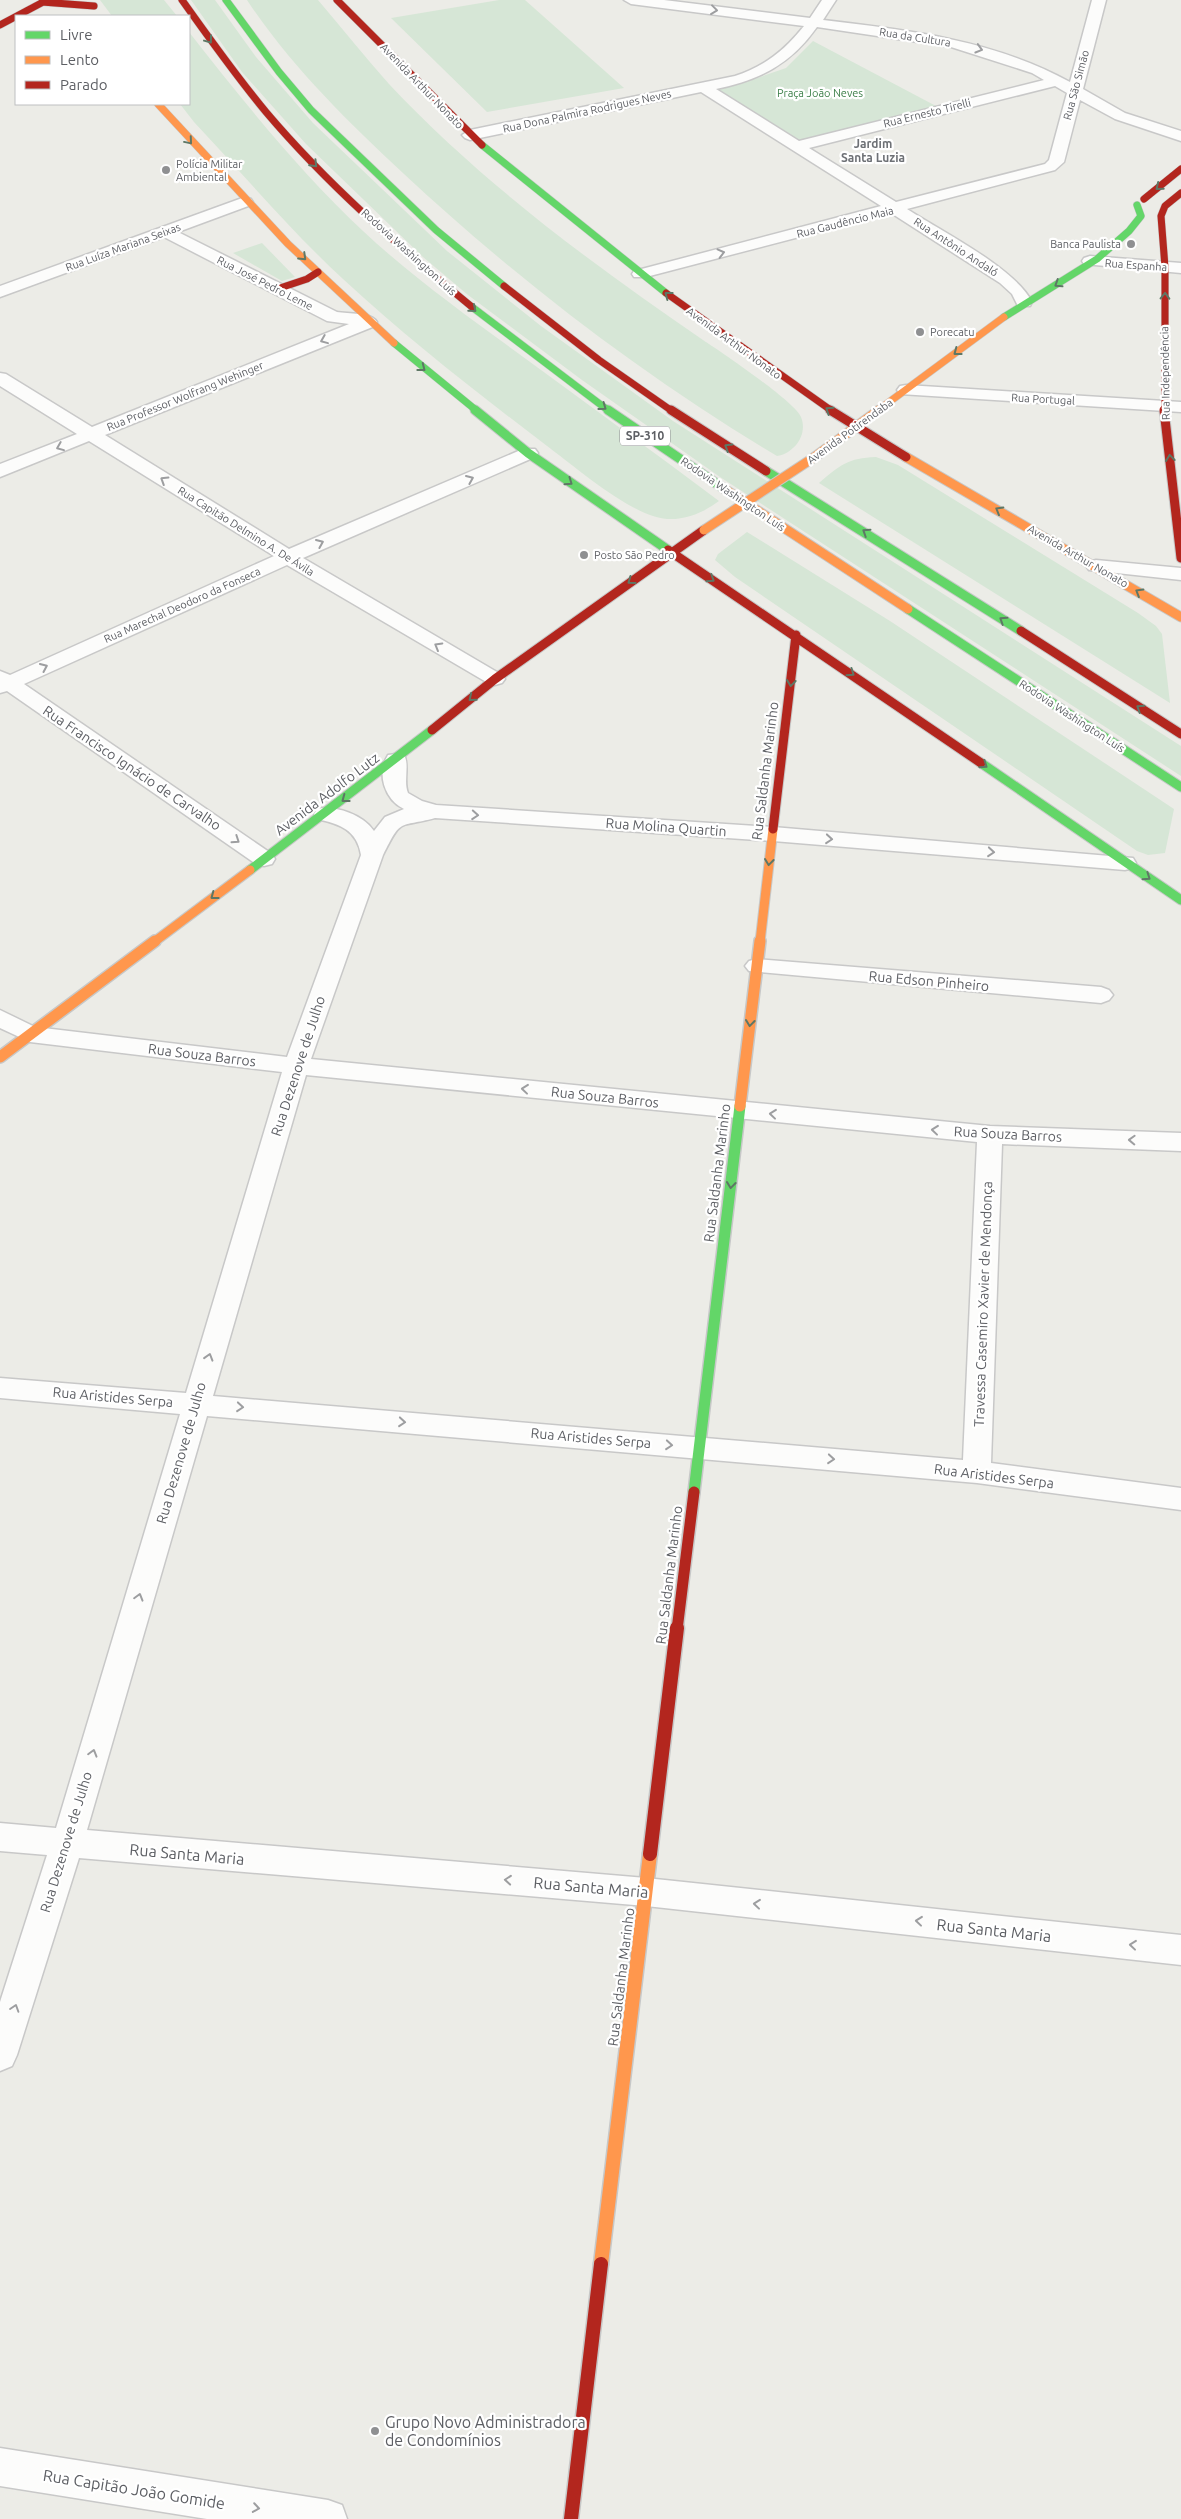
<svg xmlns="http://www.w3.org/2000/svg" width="1181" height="2519" font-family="Ubuntu,sans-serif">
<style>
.green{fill:#d6e6d6}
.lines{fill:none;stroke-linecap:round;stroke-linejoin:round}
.street-casing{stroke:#c8c8c8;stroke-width:3}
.fast-far2-casing{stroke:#c7c8c8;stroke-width:8}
.fast-far1-casing{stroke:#c7c8c8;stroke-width:11}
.fast-casing{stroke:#c7c8c8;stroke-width:14}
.slow-far3-casing{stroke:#c7c8c8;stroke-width:8}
.slow-far2-casing{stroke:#c7c8c8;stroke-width:11}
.slow-far1-casing{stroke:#c7c8c8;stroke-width:14}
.slow-casing{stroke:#c7c8c8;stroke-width:17}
.jam-far3-casing{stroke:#c7c8c8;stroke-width:8}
.jam-far2-casing{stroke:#c7c8c8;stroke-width:11}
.jam-far1-casing{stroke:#c7c8c8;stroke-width:14}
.jam-casing{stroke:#c7c8c8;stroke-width:17}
.street{fill:#fcfcfb;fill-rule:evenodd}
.fast-far2{stroke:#63d668;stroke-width:7}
.fast-far1{stroke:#63d668;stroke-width:9}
.fast{stroke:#63d668;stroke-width:11}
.slow-far3{stroke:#ff974d;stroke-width:7}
.slow-far2{stroke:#ff974d;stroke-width:9}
.slow-far1{stroke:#ff974d;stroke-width:11}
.slow{stroke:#ff974d;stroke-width:14}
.jam-far3{stroke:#b3261e;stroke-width:7}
.jam-far2{stroke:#b3261e;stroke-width:9}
.jam-far1{stroke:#b3261e;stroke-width:11}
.jam{stroke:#b3261e;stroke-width:14}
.slow-bridge-casing{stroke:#c7c8c8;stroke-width:11;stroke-linecap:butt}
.slow-bridge{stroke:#ff974d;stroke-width:9}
.oneway{stroke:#9d9ea0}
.oneway2{stroke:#5e7765}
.poi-dot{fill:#8f9092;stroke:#fff;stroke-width:2}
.labels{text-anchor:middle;stroke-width:4.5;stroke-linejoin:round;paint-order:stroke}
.far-street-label{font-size:11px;fill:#5d5f64;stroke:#fff}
.far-park-label{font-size:11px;fill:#3f814b;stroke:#fff}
.far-poi-label{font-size:11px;fill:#5d5f64;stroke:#fff;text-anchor:start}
.far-neighbourhood-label{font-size:12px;font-weight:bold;fill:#6e7176;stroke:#fff}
.shield{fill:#fff;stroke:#8e8f92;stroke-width:1}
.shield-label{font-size:12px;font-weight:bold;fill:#5d5f64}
.street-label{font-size:14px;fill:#5d5f64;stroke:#fff}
.near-street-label{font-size:16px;fill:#5d5f64;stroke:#fff}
.near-poi-label{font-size:16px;fill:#5d5f64;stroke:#fff;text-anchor:start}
</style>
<rect width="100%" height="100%" fill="#ecece7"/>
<path class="green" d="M100,0H164L177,16H112Z
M191,0H215L256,57L313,123L447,251L541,326L673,421L1181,746V776L720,477L582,380L468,295L423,257L306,144L242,72Z
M247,0H318C342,28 365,57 389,84C481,182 592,264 703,340C721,352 794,401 801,417C808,434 795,453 777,456C643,376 518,280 404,174C346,120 290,65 247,0Z
M499,0H525L624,88L487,112L391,18Z
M189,32C243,101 299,171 363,231C410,275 463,313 515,351C583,401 651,450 719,501C704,512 687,520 667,519C632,516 579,470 551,449C480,395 409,340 343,279C291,231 243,174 194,122L180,104H189Z
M813,41L936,106L799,141L714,89L740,84L786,68Z
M262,243L295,277L282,281L233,253Z
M876,457L898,465L1138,613L1156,626L1162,634L1170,703L819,483C840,465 848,458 876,457Z
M747,532L890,621L1174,809L1165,853L1148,855L1137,851L735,577L715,560L718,554Z"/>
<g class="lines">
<defs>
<path id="street" d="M624,0H664L810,18L822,0H836L823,20C908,30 994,40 1070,82L1092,0H1106L1083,89L1125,113L1181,131V141L1115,119L1080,100L1064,162L1055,170L907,209C941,231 1015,268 1032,302L1030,306H1018L1012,294L1000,283L891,213L646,277H634L632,274L634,271L881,206L701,92L470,140L465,138L462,135L470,130L735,76C765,66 785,50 804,26L631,4ZM817,27L951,47L1032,73L1044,80L799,141L716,89C760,80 791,64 817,27ZM1055,86L1067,93L1049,160L1045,164L896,202L809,148Z
M245,197L251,199L253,202L251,205L178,232L337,312C348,314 371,312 377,322L375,326L105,435L289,549L523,449H535L538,453L535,457L303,558L502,675L505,679L502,683L495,685L488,683L287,565L24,684L272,854L275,859L272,864L264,866L256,864L7,691L0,693V671L10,675L274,556L89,441L0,477V464L77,434L0,386V373L6,374L92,427L349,324L327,321L164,237L0,297V286Z
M1090,256L1181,263V273L1084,264L1082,261L1084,258Z
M906,385L1181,402V412L900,394L897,390L900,386Z
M1096,560L1181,568V580L1089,570L1086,566L1089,562Z
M396,754L404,755C410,765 403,781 408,793L422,801L436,805L773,827L1133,858L1136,863L1133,868L1125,870L773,841L435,818C398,828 402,817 383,855L311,1059L990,1126L1181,1133V1151L1002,1144L991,1463L1181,1488V1510L977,1483L207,1416L87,1830L646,1878L1181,1935V1965L646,1906L79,1858L17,2055L12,2066L0,2071V2002L47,1855L0,1851V1823L56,1828L180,1414L0,1398V1378L186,1393L282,1072L30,1042L0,1028V1010L35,1027L287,1057L361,855C357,830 340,824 317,819L314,814L317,809C336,805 363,815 374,831L385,817L404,809C385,800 376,774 388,755ZM306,1075L977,1142L963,1460L213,1396Z
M757,959L1101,987L1109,990L1113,995L1109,1000L1101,1003L749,971L745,966L749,961Z
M0,2448L328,2500L342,2505L347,2519H207L0,2486Z"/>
<path id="fast-far2" d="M226,0L279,72L311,110L436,230L504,286
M482,145L666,293
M472,307L609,411
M1004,317L1097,259L1129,231L1141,216L1137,205
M394,343L477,411"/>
<path id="fast-far1" d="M475,410L528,453L668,550
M608,410L723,488
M766,471L1021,631
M908,609L1181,787
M981,763L1181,900
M250,870L432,730"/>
<path id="fast" d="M694,1492L740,1106"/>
<path id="slow-far3" d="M158,104L288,244L394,343
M877,411L1004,317"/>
<path id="slow-far2" d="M816,456L879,410
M906,457L1181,617
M723,488L908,609
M154,942L250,870
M760,942L773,829"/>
<path id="slow-far1" d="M0,1057L155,941
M740,1106L760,941"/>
<path id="slow" d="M601,2264L650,1854"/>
<path id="jam-far3" d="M182,0C209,38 236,76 266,112C327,184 399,247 472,307
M337,0L482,145
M42,2L94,6
M0,25L47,0
M1144,199L1181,169
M504,286L599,360L672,411
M277,289L307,279L318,272
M666,293L832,411
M1165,411V267L1161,216L1165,206L1181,193"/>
<path id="jam-far2" d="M671,410L766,471
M830,410L906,457
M1164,410L1181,558
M668,550L981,763
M1021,631L1181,734
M432,730L495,679L704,530
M773,829L796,635"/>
<path id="jam-far1" d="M677,1630L694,1492"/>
<path id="jam" d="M650,1854L677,1628
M571,2519L601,2264"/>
</defs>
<use href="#street" class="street-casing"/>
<use href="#fast-far2" class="fast-far2-casing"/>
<use href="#fast-far1" class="fast-far1-casing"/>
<use href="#fast" class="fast-casing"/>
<use href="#slow-far3" class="slow-far3-casing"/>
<use href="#slow-far2" class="slow-far2-casing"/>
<use href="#slow-far1" class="slow-far1-casing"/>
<use href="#slow" class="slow-casing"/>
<use href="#jam-far3" class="jam-far3-casing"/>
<use href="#jam-far2" class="jam-far2-casing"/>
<use href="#jam-far1" class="jam-far1-casing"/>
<use href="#jam" class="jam-casing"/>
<use href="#street" class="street"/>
<use href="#fast-far2" class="fast-far2"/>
<use href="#fast-far1" class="fast-far1"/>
<use href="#fast" class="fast"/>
<use href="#slow-far3" class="slow-far3"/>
<use href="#slow-far2" class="slow-far2"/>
<use href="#slow-far1" class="slow-far1"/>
<use href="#slow" class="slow"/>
<use href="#jam-far3" class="jam-far3"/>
<use href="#jam-far2" class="jam-far2"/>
<use href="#jam-far1" class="jam-far1"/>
<use href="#jam" class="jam"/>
<defs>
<path id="slow-bridge" d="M704,530L816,456"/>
</defs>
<use href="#slow-bridge" class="slow-bridge-casing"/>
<use href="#slow-bridge" class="slow-bridge"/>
</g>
<defs><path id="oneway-chevron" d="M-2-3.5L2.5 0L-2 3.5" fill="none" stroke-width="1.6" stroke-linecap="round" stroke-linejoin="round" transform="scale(1.25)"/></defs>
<g class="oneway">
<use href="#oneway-chevron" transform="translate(714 10) rotate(7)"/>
<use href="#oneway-chevron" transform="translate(979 49) rotate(16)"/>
<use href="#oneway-chevron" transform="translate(721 253) rotate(-14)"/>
<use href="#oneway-chevron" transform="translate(324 340) rotate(158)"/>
<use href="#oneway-chevron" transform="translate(60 447) rotate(158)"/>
<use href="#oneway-chevron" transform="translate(470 479) rotate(-23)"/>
<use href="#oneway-chevron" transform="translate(164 480) rotate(-148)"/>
<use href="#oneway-chevron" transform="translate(320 543) rotate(-23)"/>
<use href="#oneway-chevron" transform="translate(438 646) rotate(-150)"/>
<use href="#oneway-chevron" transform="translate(44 667) rotate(-24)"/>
<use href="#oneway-chevron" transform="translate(475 815) rotate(4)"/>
<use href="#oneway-chevron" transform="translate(829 839) rotate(5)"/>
<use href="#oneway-chevron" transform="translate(236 840) rotate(34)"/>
<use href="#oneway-chevron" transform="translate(991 852) rotate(5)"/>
<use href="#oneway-chevron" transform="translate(525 1089) rotate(-174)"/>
<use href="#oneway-chevron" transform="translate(773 1114) rotate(-174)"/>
<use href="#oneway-chevron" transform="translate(935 1130) rotate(-174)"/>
<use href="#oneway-chevron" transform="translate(1132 1140) rotate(-178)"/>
<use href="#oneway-chevron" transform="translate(209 1357) rotate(-73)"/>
<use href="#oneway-chevron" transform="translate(240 1407) rotate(5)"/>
<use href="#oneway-chevron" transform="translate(402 1422) rotate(5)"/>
<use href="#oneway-chevron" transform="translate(669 1445) rotate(5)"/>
<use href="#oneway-chevron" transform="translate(831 1459) rotate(5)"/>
<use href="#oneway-chevron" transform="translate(139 1597) rotate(-74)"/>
<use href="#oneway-chevron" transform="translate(93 1753) rotate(-74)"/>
<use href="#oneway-chevron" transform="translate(508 1880) rotate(-175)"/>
<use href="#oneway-chevron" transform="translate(757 1904) rotate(-174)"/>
<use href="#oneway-chevron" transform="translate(919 1921) rotate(-174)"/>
<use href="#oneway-chevron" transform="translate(1133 1945) rotate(-174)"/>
<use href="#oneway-chevron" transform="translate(15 2008) rotate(-72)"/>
<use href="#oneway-chevron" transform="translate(256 2508) rotate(9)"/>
</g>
<g class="oneway2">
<use href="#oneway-chevron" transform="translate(209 40) rotate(53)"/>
<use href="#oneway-chevron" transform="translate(189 141) rotate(50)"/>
<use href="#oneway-chevron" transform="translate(314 164) rotate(46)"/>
<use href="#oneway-chevron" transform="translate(1159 187) rotate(141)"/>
<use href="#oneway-chevron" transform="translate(303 257) rotate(44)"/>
<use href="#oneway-chevron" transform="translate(1058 284) rotate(147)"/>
<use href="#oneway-chevron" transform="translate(668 295) rotate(-143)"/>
<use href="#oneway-chevron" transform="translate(1165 296) rotate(-89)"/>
<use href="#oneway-chevron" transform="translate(473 309) rotate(40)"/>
<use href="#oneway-chevron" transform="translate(957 352) rotate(143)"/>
<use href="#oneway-chevron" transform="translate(422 368) rotate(38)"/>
<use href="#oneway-chevron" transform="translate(603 407) rotate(36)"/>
<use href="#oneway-chevron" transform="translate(829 410) rotate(-146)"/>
<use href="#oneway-chevron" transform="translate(728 447) rotate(-148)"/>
<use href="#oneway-chevron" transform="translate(1170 458) rotate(-97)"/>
<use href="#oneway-chevron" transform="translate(569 482) rotate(35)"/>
<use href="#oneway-chevron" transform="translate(999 510) rotate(-150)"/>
<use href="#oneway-chevron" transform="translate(866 532) rotate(-147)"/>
<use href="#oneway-chevron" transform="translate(711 579) rotate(33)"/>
<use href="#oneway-chevron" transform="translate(631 581) rotate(144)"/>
<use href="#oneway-chevron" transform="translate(1139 592) rotate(-149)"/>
<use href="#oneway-chevron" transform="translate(1003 620) rotate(-147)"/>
<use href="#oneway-chevron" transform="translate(851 673) rotate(35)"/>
<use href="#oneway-chevron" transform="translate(791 683) rotate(97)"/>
<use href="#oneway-chevron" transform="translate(472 698) rotate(141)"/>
<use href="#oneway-chevron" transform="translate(1140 708) rotate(-147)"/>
<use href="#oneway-chevron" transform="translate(984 765) rotate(35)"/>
<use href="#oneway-chevron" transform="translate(345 799) rotate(143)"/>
<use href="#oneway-chevron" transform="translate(769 862) rotate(97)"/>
<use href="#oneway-chevron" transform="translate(1147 877) rotate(34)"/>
<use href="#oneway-chevron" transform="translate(214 896) rotate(143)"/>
<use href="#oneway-chevron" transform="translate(750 1023) rotate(97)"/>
<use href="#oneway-chevron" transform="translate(731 1185) rotate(97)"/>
</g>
<g class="poi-dot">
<circle cx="166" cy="170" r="5"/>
<circle cx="1131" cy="244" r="5"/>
<circle cx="920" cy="332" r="5"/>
<circle cx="584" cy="555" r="5"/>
<circle cx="375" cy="2431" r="5"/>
</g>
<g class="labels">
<g class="far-street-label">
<text transform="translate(915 37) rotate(9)" y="4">Rua da Cultura</text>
<text transform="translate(1076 85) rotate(-75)" y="4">Rua São Simão</text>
<text transform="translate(422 86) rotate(46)" y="4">Avenida Arthur Nonato</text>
<text transform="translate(587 111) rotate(-12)" y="4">Rua Dona Palmira Rodrigues Neves</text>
<text transform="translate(927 113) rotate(-14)" y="4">Rua Ernesto Tirelli</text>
<text transform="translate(845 222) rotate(-14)" y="4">Rua Gaudêncio Maia</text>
<text transform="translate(123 247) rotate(-20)" y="4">Rua Luíza Mariana Seixas</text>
<text transform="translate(956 247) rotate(33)" y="4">Rua Antônio Andaló</text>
<text transform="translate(409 252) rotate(42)" y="4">Rodovia Washington Luís</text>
<text transform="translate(1136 265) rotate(4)" y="4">Rua Espanha</text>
<text transform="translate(265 283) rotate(27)" y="4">Rua José Pedro Leme</text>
<text transform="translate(734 343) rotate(36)" y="4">Avenida Arthur Nonato</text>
<text transform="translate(1165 373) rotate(-91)" y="4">Rua Independência</text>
<text transform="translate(185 396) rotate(-22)" y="4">Rua Professor Wolfrang Wehinger</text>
<text transform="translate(1043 399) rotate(3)" y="4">Rua Portugal</text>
<text transform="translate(850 431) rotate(-36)" y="4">Avenida Potirendaba</text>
<text transform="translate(733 494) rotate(34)" y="4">Rodovia Washington Luís</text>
<text transform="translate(246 531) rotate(32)" y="4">Rua Capitão Delmino A. De Ávila</text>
<text transform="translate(1078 556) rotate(30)" y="4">Avenida Arthur Nonato</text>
<text transform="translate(182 605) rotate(-24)" y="4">Rua Marechal Deodoro da Fonseca</text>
<text transform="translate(1072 716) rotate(33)" y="4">Rodovia Washington Luís</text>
</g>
<g class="far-park-label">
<text x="820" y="97">Praça João Neves</text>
</g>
<g class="far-poi-label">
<text x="176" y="168">Polícia Militar<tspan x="176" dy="13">Ambiental</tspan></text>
<text x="1121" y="248" text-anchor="end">Banca Paulista</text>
<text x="930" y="336">Porecatu</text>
<text x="594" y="559">Posto São Pedro</text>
</g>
<g class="far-neighbourhood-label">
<text x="873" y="148">Jardim<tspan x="873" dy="14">Santa Luzia</tspan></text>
</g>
<rect class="shield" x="620" y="426.5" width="50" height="19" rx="4"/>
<g class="shield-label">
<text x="645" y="440">SP-310</text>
</g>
<g class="street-label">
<text transform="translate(132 768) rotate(34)" y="5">Rua Francisco Ignácio de Carvalho</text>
<text transform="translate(765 771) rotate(-83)" y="5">Rua Saldanha Marinho</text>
<text transform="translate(327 794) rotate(-37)" y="5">Avenida Adolfo Lutz</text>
<text transform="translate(666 827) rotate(4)" y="5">Rua Molina Quartin</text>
<text transform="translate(929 981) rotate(5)" y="5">Rua Edson Pinheiro</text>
<text transform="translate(202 1055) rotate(7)" y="5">Rua Souza Barros</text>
<text transform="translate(298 1066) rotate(-72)" y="5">Rua Dezenove de Julho</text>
<text transform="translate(605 1097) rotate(6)" y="5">Rua Souza Barros</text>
<text transform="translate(1008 1134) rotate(3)" y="5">Rua Souza Barros</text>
<text transform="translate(717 1173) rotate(-83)" y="5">Rua Saldanha Marinho</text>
<text transform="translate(983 1304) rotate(-88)" y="5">Travessa Casemiro Xavier de Mendonça</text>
<text transform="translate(113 1397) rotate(5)" y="5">Rua Aristides Serpa</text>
<text transform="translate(591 1438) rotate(5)" y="5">Rua Aristides Serpa</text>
<text transform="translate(181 1453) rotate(-74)" y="5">Rua Dezenove de Julho</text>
<text transform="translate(994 1476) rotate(7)" y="5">Rua Aristides Serpa</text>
<text transform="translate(669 1575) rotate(-83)" y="5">Rua Saldanha Marinho</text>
<text transform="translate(66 1842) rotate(-73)" y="5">Rua Dezenove de Julho</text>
<text transform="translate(621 1977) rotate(-83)" y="5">Rua Saldanha Marinho</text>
</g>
<g class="near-street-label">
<text transform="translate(187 1854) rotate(5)" y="6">Rua Santa Maria</text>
<text transform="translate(591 1887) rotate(5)" y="6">Rua Santa Maria</text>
<text transform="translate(994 1930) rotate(6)" y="6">Rua Santa Maria</text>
<text transform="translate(134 2489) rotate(9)" y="6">Rua Capitão João Gomide</text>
</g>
<g class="near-poi-label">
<text x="385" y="2428">Grupo Novo Administradora<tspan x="385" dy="18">de Condomínios</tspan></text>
</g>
</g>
<rect x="15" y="15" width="175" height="90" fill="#ffffff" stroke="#bebfc1"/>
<rect x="25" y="31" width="25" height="8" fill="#63d668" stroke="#bebfc1"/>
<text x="60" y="40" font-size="15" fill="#5d5f64">Livre</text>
<rect x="25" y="56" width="25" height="8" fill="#ff974d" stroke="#bebfc1"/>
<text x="60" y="65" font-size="15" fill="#5d5f64">Lento</text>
<rect x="25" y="81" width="25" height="8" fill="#b3261e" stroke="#bebfc1"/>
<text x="60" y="90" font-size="15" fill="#5d5f64">Parado</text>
</svg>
